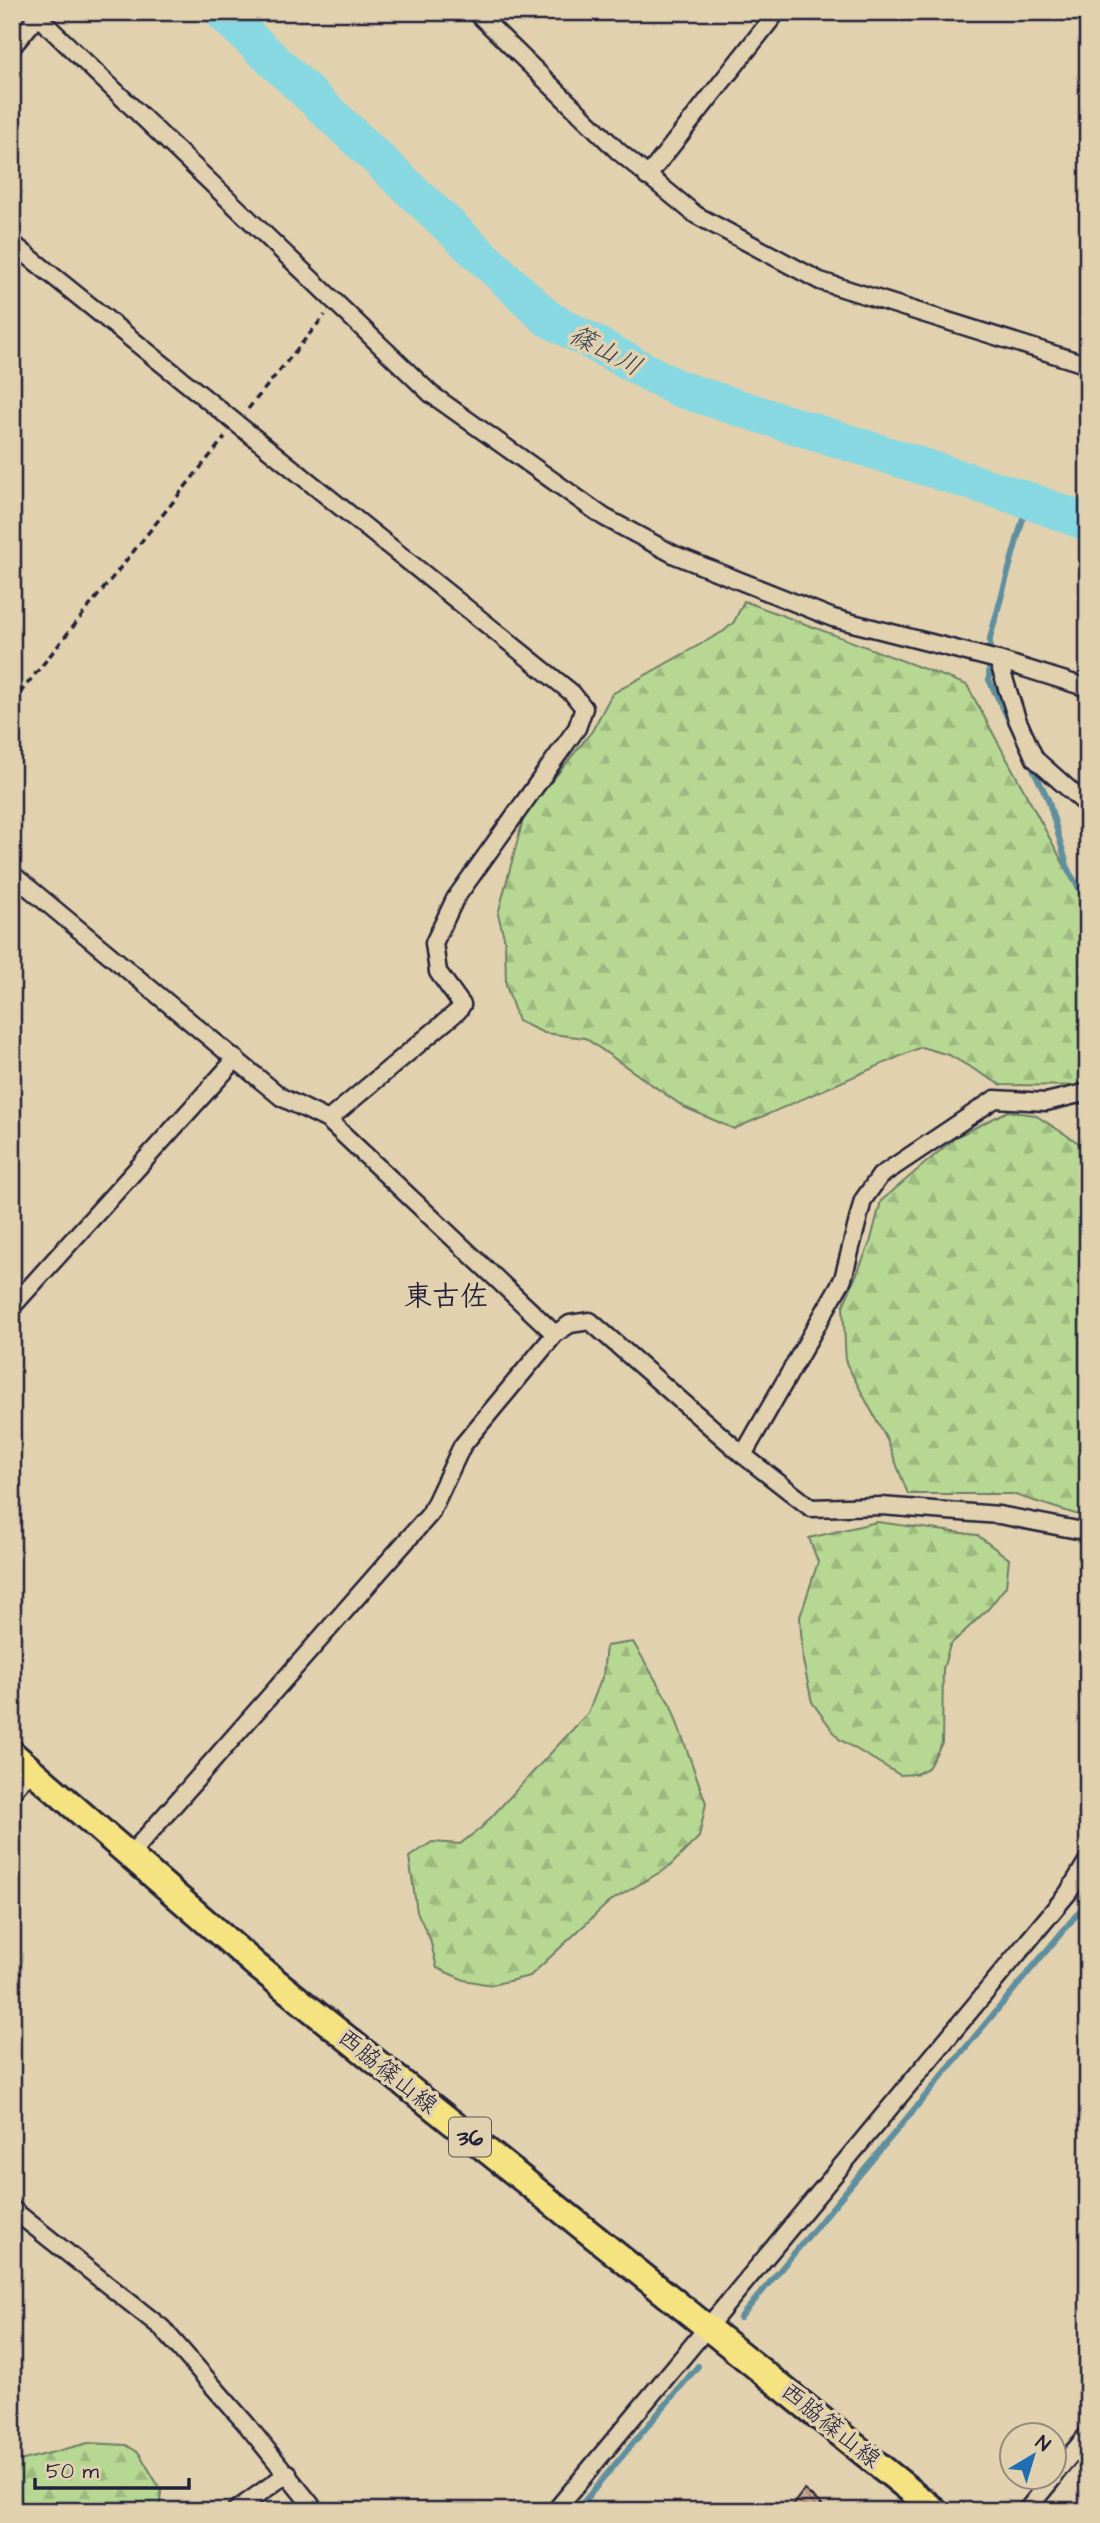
<svg xmlns="http://www.w3.org/2000/svg" width="1100" height="2523" font-family="'Architects Daughter','Klee One',sans-serif">
<style>
.forest{fill:url(#forest-firs);stroke:#6c7d66;stroke-width:2}
.lines{fill:none;stroke-linecap:round;stroke-linejoin:round}
.stream{stroke:#5f8f9f;stroke-width:6}
.river{stroke:#87d8e1;stroke-width:37}
.building{fill:url(#building-back-hatch);stroke:#22223b;stroke-width:2}
.minor-casing{stroke:#22223b;stroke-width:21}
.primary-casing{stroke:#22223b;stroke-width:30}
.path{stroke:#22223b;stroke-width:3.5;stroke-dasharray:7 5;stroke-linecap:butt}
.minor{stroke:#e2d1ae;stroke-width:16}
.primary{stroke:#f5e382;stroke-width:24}
.labels{text-anchor:middle;stroke-width:7;stroke-linejoin:round;paint-order:stroke}
.shield{fill:#e2d1ae;stroke:#5c565e;stroke-width:2}
.shield-label{font-size:23px;font-weight:bold;fill:#22223b}
.street-label{font-size:24px;fill:#22223b;stroke:#e2d1ae}
.water-label{font-size:26px;font-style:italic;fill:#313d54;stroke:#e2d1ae}
.quarter-label{font-size:28px;font-weight:bold;fill:#22223b;stroke:#e2d1ae}
</style>
<defs>
<pattern id="forest-firs" width="22" height="20" patternUnits="userSpaceOnUse" patternTransform="scale(1.75)"><rect width="22" height="20" fill="#b7d892"/><path d="M5 1l3.5 6h-7zM16 11l3.5 6h-7z" fill="#9db97f"/></pattern>
<pattern id="building-back-hatch" width="6" height="6" patternUnits="userSpaceOnUse" patternTransform="scale(1.75)"><rect width="6" height="6" fill="#ccab8c"/><path d="M-1 5l2 2M0 0l6 6M5-1l2 2" fill="none" stroke="#a58b74"/></pattern>
</defs>
<rect width="100%" height="100%" fill="#e2d1ae"/>
<filter id="ink" filterUnits="userSpaceOnUse"><feTurbulence type="fractalNoise" baseFrequency=".0143" numOctaves="2"/><feDisplacementMap in="SourceGraphic" scale="14" xChannelSelector="R" yChannelSelector="G"/><feConvolveMatrix kernelMatrix="1 2 1 2 8 2 1 2 1" color-interpolation-filters="sRGB"/></filter>
<g filter="url(#ink)">
<path class="forest" d="M744,601L967,685L1088,909V1086L1001,1085L949,1055L921,1047L734,1129L684,1107L585,1038L544,1033L518,1021L506,985L505,941L498,914L524,816L592,731L612,694L724,631L734,622Z
M1008,1111L1035,1115L1088,1149V1518L1012,1494H908L887,1440L846,1363L843,1306L870,1243L881,1201L956,1137Z
M877,1522L977,1535L1009,1559L1006,1586L989,1608L950,1645L943,1669L942,1743L928,1768L916,1774L900,1775L839,1739L812,1702L803,1661L800,1617L818,1562L809,1538Z
M633,1642L671,1706L706,1803L699,1837L669,1867L609,1902L530,1976L491,1985L464,1980L437,1968L430,1939L417,1912L409,1857L432,1842L460,1844L482,1827L588,1713L603,1675L606,1646Z
M88,2443L126,2445L139,2453L162,2492L160,2511H12V2463Z"/>
<g class="lines">
<path class="stream" d="M1028,500L990,638L989,680L1048,799L1069,872L1088,902
M740,2318L1088,1901
M576,2511L698,2366"/>
<path class="river" d="M222,12L547,318L677,388L1028,500L1088,523"/>
</g>
<path class="building" d="M804,2490L829,2511H788Z"/>
<g class="lines">
<defs>
<path id="minor" d="M33,12L431,394L604,517L675,555L833,618L998,660L1088,688
M476,12L618,151L696,215L820,281L1088,365
M12,47L37,17
M647,177L777,12
M12,243L572,693L584,708L577,728L455,899L434,943L438,972L462,1005L458,1011L328,1120
M998,660L1017,719L1035,759L1088,806
M12,874L281,1097L328,1120L555,1334
M12,1307L236,1059
M743,1455L843,1279L863,1200L880,1176L995,1099L1046,1102L1088,1092
M12,1792L31,1770
M129,1856L430,1514L462,1446L555,1334L570,1324L590,1321L743,1455L811,1508L881,1506L999,1515L1088,1532
M12,2209L162,2328L247,2425L316,2511
M1054,2475L1088,2434
M235,2511L288,2473
M555,2511L1068,1893L1088,1860
M1026,2511L1053,2478"/>
<path id="primary" d="M12,1753L257,1966L936,2511"/>
</defs>
<use href="#minor" class="minor-casing"/>
<use href="#primary" class="primary-casing"/>
<path class="path" d="M248,409L325,315
M12,703L225,437"/>
<use href="#minor" class="minor"/>
<use href="#primary" class="primary"/>
</g>
</g>
<g class="labels">
<rect class="shield" x="449" y="2117.5" width="42" height="39" rx="5"/>
<g class="shield-label">
<text x="470" y="2145">36</text>
</g>
<g class="street-label">
<text transform="translate(388 2071) rotate(39)" y="8">西脇篠山線</text>
<text transform="translate(831 2425) rotate(39)" y="8">西脇篠山線</text>
</g>
<g class="water-label">
<text transform="translate(606 350) rotate(28)" y="9">篠山川</text>
</g>
<g class="quarter-label">
<text x="446" y="1305">東古佐</text>
</g>
</g>
<rect width="1100" height="2523" fill="none" stroke="#e2d1ae" stroke-width="42"/>
<rect x="21" y="21" width="1058" height="2481" fill="none" stroke="#22223b" stroke-width="2.5" filter="url(#ink)"/>
<g transform="translate(1033 2456) rotate(38)"><circle r="33" fill="#e2d1ae" stroke="#958b80" stroke-width="2"/>
<path d="M0-5L12 26L0 18L-12 26Z" fill="#1f6fb2"/>
<text y="-10" font-size="19" font-weight="bold" text-anchor="middle" fill="#22223b">N</text>
</g>
<path d="M35 2478v10h154v-10" fill="none" stroke="#22223b" stroke-width="3.5"/>
<text x="46" y="2478" font-size="21" fill="#22223b" stroke="#e2d1ae" stroke-width="5" paint-order="stroke">50 m</text>
</svg>
